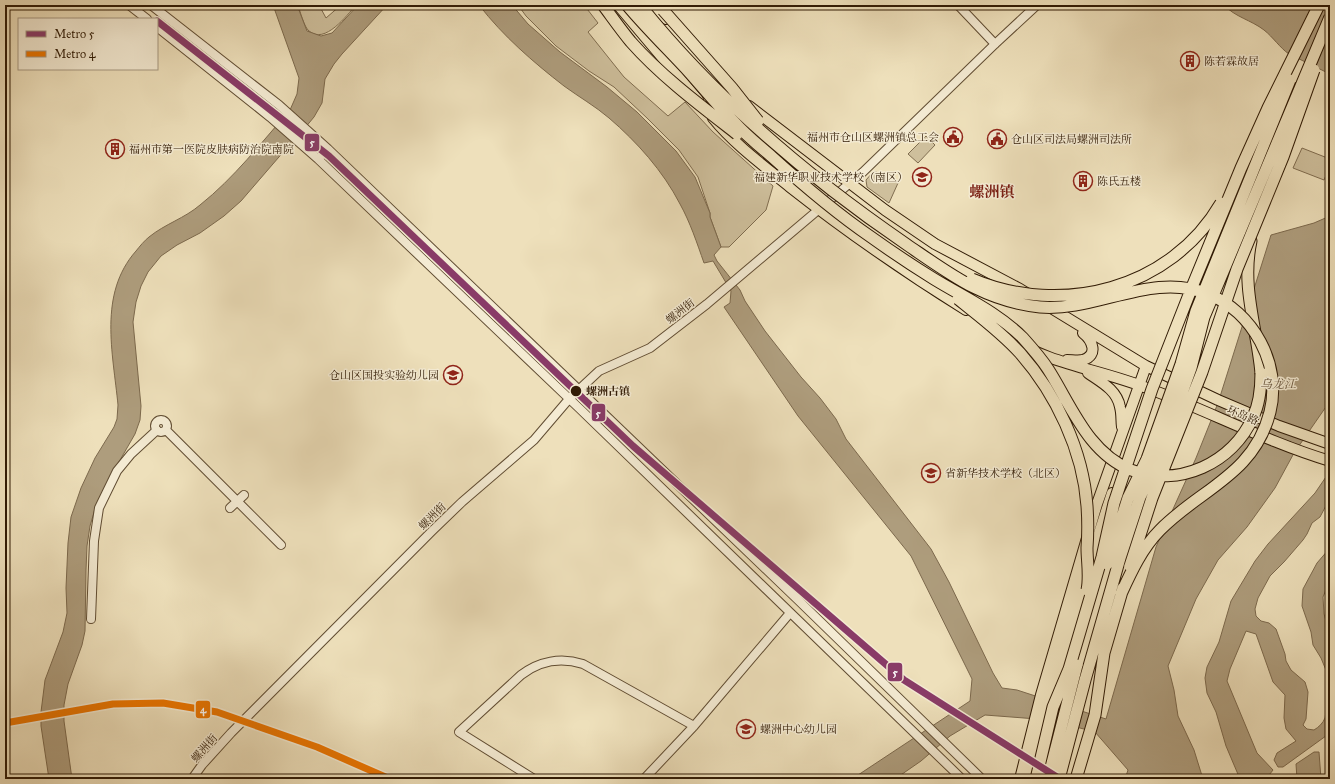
<svg xmlns="http://www.w3.org/2000/svg" width="1335" height="784" font-family="'IM FELL Great Primer','Noto Serif SC',serif">
<style>
.green{fill:#cebf9c;stroke:#806d50}
.water{fill:#ae9d7d;stroke:#7c694d}
.lines{fill:none;stroke-linecap:round;stroke-linejoin:round}
.minor-casing{stroke:#604c32;stroke-width:10}
.major-casing{stroke:#311b05;stroke-width:12}
.highway-casing{stroke:#311b05;stroke-width:13}
.minor{stroke:#f4ebd3;stroke-width:8}
.major{stroke:#eee0bb;stroke-width:10}
.highway{stroke:#eee0bb;stroke-width:11}
.highway-bridge-casing{stroke:#311b05;stroke-width:13;stroke-linecap:butt}
.highway-bridge{stroke:#eee0bb;stroke-width:11}
.metro-1-casing{stroke:#f4ebd3;stroke-width:10}
.metro-2-casing{stroke:#f4ebd3;stroke-width:10}
.metro-1{stroke:#893b67;stroke-width:7}
.metro-2{stroke:#ea7500;stroke-width:7}
.stop-dot{fill:#311b05;stroke:#f4ebd3;stroke-width:1.5}
.labels{text-anchor:middle;stroke-width:3;stroke-linejoin:round;paint-order:stroke}
.poi-label{font-size:11px;fill:#311b05;stroke:#f4ebd3;text-anchor:start}
.street-label{font-size:11px;fill:#311b05;stroke:#f4ebd3}
.stop-label{font-size:11px;font-weight:bold;fill:#311b05;stroke:#f4ebd3;text-anchor:start}
.water-label{font-size:12px;font-style:italic;fill:#634f35;stroke:#f4ebd3}
.district-label{font-size:15px;font-weight:bold;fill:#7a1f14;stroke:#f4ebd3}
.line-badge{stroke:#f4ebd3;stroke-width:1.5}
.badge-label{font-size:11px;text-anchor:middle;font-weight:bold;fill:#fff}
</style>
<rect width="100%" height="100%" fill="#eee0bb"/>
<filter id="stains"><feTurbulence type="fractalNoise" baseFrequency=".005" numOctaves="4"/><feColorMatrix values="0 0 0 0 .2 0 0 0 0 .09 0 0 0 0 .02 0 0 0 .5 -.17"/></filter>
<radialGradient id="worn" r=".72"><stop offset=".6" stop-color="#630" stop-opacity="0"/><stop offset="1" stop-color="#630" stop-opacity=".3"/></radialGradient>
<path class="green" d="M298,5H319L326,18L341,5H356C347,15 325,45 309,31C304,27 300,11 298,5Z
M518,5H584L598,23L588,32L624,77L668,116L685,102L713,132L773,186L766,210L729,247H721L710,217V213L698,177L679,150L647,118L614,87L589,71L556,46L526,16Z
M926,136L935,145L918,163L908,154Z
M1302,148L1330,159V166L1324,180L1293,168Z
M874,171L898,183L889,203L867,187L866,180Z"/>
<path class="water" d="M273,5H297L307,31L321,36L332,33L358,5H387L342,54L334,64L325,79L322,103L314,117L295,140L289,143L285,150L241,201L224,216L200,233L177,245L161,256L148,272L141,286L136,302L133,322L141,406L140,420L135,434L112,474L95,509L90,526L87,546L86,570L85,631L82,645L68,684L64,705V721L72,779H49L41,726V712L45,680L63,632L67,613L66,588L68,543L71,517L81,488L95,458L114,427L117,419L118,405C113,353 98,294 136,251C140,246 144,241 149,237C165,224 185,218 200,205C234,178 261,143 290,110L297,94L299,78Z
M479,5H512L528,24L560,52L607,87L637,112L676,151L695,177L710,213V217L721,247L714,255L717,261L740,290L745,301L765,331L801,377L820,398L836,419L846,439L931,549L949,582L993,673L1002,688L1017,690L1106,719L1156,547L1196,458L1218,403L1271,235L1314,223L1330,216V401L1294,453L1275,488L1247,527L1218,560L1196,599L1168,666L1174,690L1178,716L1194,750L1203,779H1125L1128,770L1095,732L1050,720L985,715L950,736L921,761L895,779H852L970,701L972,679L911,556L798,416L724,307L730,303L731,291L713,261L704,263C697,243 690,222 680,204C663,171 637,142 609,118C595,106 579,97 564,86C533,62 503,36 479,5Z
M1224,5H1330V74L1289,54C1280,48 1273,37 1264,30C1251,20 1235,17 1224,5Z
M1330,471V498L1320,517L1312,523L1307,534L1303,540L1284,562L1270,576L1258,598L1255,609L1256,616L1261,621L1269,623L1276,629L1285,654L1286,661L1291,670L1305,682L1308,692L1306,719L1303,725L1307,729L1314,730C1319,727 1323,723 1325,718C1326,713 1325,712 1328,708H1330V733L1283,767H1278L1274,760L1277,753L1296,741L1286,729L1284,718L1285,695L1273,682L1256,634L1246,631L1230,669L1227,681L1257,753L1273,770L1266,779H1240L1226,746L1216,712L1207,693L1205,678L1207,667L1219,642L1231,601L1255,561L1268,544L1315,493Z
M1329,549H1330V580L1323,597L1324,614L1330,635V691L1327,689L1328,675L1321,658L1313,645L1311,632L1302,606L1303,589L1317,563Z
M1314,752H1319L1321,779H1297L1296,764Z"/>
<g class="lines">
<defs>
<path id="minor" d="M129,5L147,19
M151,5L279,105L328,149
M958,5L995,44
M157,27L270,117L318,159L580,409L962,779
M318,159L328,149L797,599L982,779
M155 426a6 6 0 1 1 12 0a6 6 0 1 1-12 0Z
M166,430L281,545
M230,508L244,495
M91,619L94,541L99,508L117,471L131,454L157,430
M192,779L202,765L231,733L432,531L462,502L534,440L569,399L599,371L650,348L707,304L863,172L995,44L1037,5
M534,779L459,732L521,675C539,661 561,657 583,664L694,726
M644,779L694,726L790,613"/>
<path id="major" d="M618,5L698,100
M654,5L666,19
M749,106L885,210L935,244L1020,289L1146,366L1218,400L1279,426L1330,444
M713,118C734,144 764,166 790,187C846,231 905,272 966,310
M1006,336C1051,365 1099,369 1147,388C1209,411 1267,442 1330,461
M1067,360C1072,360 1078,361 1083,360C1099,355 1092,340 1083,333
M1088,373C1101,382 1117,390 1120,407C1122,414 1121,420 1122,427
M1020,779L1041,695L1097,504L1146,366
M1030,779C1053,682 1081,587 1112,493"/>
<path id="highway" d="M1251,241C1241,287 1257,328 1261,373"/>
</defs>
<use href="#minor" class="minor-casing"/>
<use href="#major" class="major-casing"/>
<use href="#highway" class="highway-casing"/>
<use href="#minor" class="minor"/>
<use href="#major" class="major"/>
<use href="#highway" class="highway"/>
<defs>
<path id="highway-bridge" d="M603,5C612,17 621,30 631,42C661,76 701,106 737,134
M627,5C647,29 669,50 690,73C705,90 719,107 735,123C746,135 759,146 771,156C803,185 836,213 871,237C892,252 913,266 934,279C965,298 997,312 1023,338C1032,348 1041,358 1048,369C1071,405 1088,453 1131,470C1179,488 1233,463 1253,417C1260,403 1261,388 1261,373
M640,5C714,97 808,177 906,244C950,274 984,301 1040,307C1096,312 1152,271 1208,294C1253,312 1282,364 1270,412C1254,475 1200,489 1160,530C1142,548 1131,572 1121,594
M663,10L732,88L758,121
M972,279C1062,317 1171,289 1221,203
M958,299C979,316 1001,332 1020,353C1056,394 1083,450 1087,506C1088,520 1088,534 1087,548C1087,562 1090,576 1087,590
M1107,564L1128,498L1147,459L1181,364L1196,311L1290,80
M1130,566L1152,498L1202,372L1237,269L1283,157L1314,70
M1036,779L1053,707L1069,669L1102,557L1114,503L1152,389L1192,287L1241,168L1268,108L1319,5
M1048,779L1077,665
M1059,779L1085,680L1120,558L1140,497L1157,462L1191,368L1204,317L1330,17
M1076,779L1095,715L1104,653L1123,588"/>
</defs>
<use href="#highway-bridge" class="highway-bridge-casing"/>
<use href="#highway-bridge" class="highway-bridge"/>
<defs>
<path id="metro-1" d="M157,21L329,156L633,446L904,680L1060,779"/>
<path id="metro-2" d="M5,723L113,704L163,703L217,712L317,747L390,779"/>
</defs>
<use href="#metro-1" class="metro-1-casing"/>
<use href="#metro-2" class="metro-2-casing"/>
<use href="#metro-1" class="metro-1"/>
<use href="#metro-2" class="metro-2"/>
</g>
<defs>
<symbol id="building-ring" viewBox="-11 -11 22 22"><circle r="9.5" fill="#f4ebd3" stroke="#8f2418" stroke-width="1.5"/><path d="M-4-6H4V6H1V3H-1V6H-4ZM-2.5-4.3h1.7v1.8h-1.7ZM.8-4.3h1.7v1.8H.8ZM-2.5-1h1.7V.8h-1.7ZM.8-1h1.7V.8H.8Z" fill="#8f2418"/></symbol>
<symbol id="civic-ring" viewBox="-11 -11 22 22"><circle r="9.5" fill="#f4ebd3" stroke="#8f2418" stroke-width="1.5"/><path d="M-.6-6.5H3V-4.5H.6V-3L4-1V1h2V6H-6V1h2V-1L-.6-3ZM-1.2 2.5V6h2.4V2.5Z" fill="#8f2418"/></symbol>
<symbol id="school-ring" viewBox="-11 -11 22 22"><circle r="9.5" fill="#f4ebd3" stroke="#8f2418" stroke-width="1.5"/><path d="M0-5L7-2L0 1L-7-2ZM-4 1L0 2.5L4 1V4Q0 6-4 4Z" fill="#8f2418"/></symbol>
</defs>
<g fill-rule="evenodd">
<use href="#building-ring" x="1179" y="50" width="22" height="22"/>
<use href="#civic-ring" x="942" y="126" width="22" height="22"/>
<use href="#civic-ring" x="986" y="128" width="22" height="22"/>
<use href="#building-ring" x="104" y="138" width="22" height="22"/>
<use href="#school-ring" x="911" y="166" width="22" height="22"/>
<use href="#building-ring" x="1072" y="170" width="22" height="22"/>
<use href="#school-ring" x="442" y="364" width="22" height="22"/>
<use href="#school-ring" x="920" y="462" width="22" height="22"/>
<use href="#school-ring" x="735" y="718" width="22" height="22"/>
</g>
<circle class="stop-dot" cx="576" cy="391" r="6"/>
<g class="labels">
<g class="poi-label">
<text x="1204" y="65">陈若霖故居</text>
<text x="939" y="141" text-anchor="end">福州市仓山区螺洲镇总工会</text>
<text x="1011" y="143">仓山区司法局螺洲司法所</text>
<text x="129" y="153">福州市第一医院皮肤病防治院南院</text>
<text x="908" y="181" text-anchor="end">福建新华职业技术学校（南区）</text>
<text x="1097" y="185">陈氏五楼</text>
<text x="439" y="379" text-anchor="end">仓山区国投实验幼儿园</text>
<text x="945" y="477">省新华技术学校（北区）</text>
<text x="760" y="733">螺洲中心幼儿园</text>
</g>
<g class="street-label">
<text transform="translate(680 311) rotate(-38)" y="4">螺洲街</text>
<text transform="translate(1243 415) rotate(23)" y="4">环岛路</text>
<text transform="translate(432 516) rotate(-45)" y="4">螺洲街</text>
<text transform="translate(204 748) rotate(-49)" y="4">螺洲街</text>
</g>
<g class="stop-label">
<text x="586" y="395">螺洲古镇</text>
</g>
<g class="water-label">
<text x="1278" y="388">乌龙江</text>
</g>
<g class="district-label">
<text x="992" y="197">螺洲镇</text>
</g>
</g>
<g class="line-badge">
<rect x="304" y="133" width="16" height="19" rx="4" fill="#893b67"/>
<rect x="591" y="403" width="15" height="19" rx="4" fill="#893b67"/>
<rect x="887" y="662" width="16" height="20" rx="4" fill="#893b67"/>
<rect x="195" y="700" width="16" height="19" rx="4" fill="#ea7500"/>
</g>
<g class="badge-label">
<text x="312" y="146">5</text>
<text x="598" y="417">5</text>
<text x="895" y="676">5</text>
<text x="203" y="713">4</text>
</g>
<rect width="1335" height="784" fill="none" stroke="#eee0bb" stroke-width="20"/>
<rect x="6" y="6" width="1323" height="772" fill="none" stroke="#311b05" stroke-width="2"/>
<rect x="10" y="10" width="1315" height="764" fill="none" stroke="#311b05"/>
<rect x="18" y="18" width="140" height="52" fill="#f4ebd3" stroke="#a69881"/>
<rect x="26" y="31" width="20" height="6" fill="#893b67" stroke="#a69881"/>
<text x="54" y="38" font-size="12" fill="#311b05">Metro 5</text>
<rect x="26" y="51" width="20" height="6" fill="#ea7500" stroke="#a69881"/>
<text x="54" y="58" font-size="12" fill="#311b05">Metro 4</text>
<rect width="100%" height="100%" filter="url(#stains)"/>
<rect width="100%" height="100%" fill="url(#worn)"/>
</svg>
